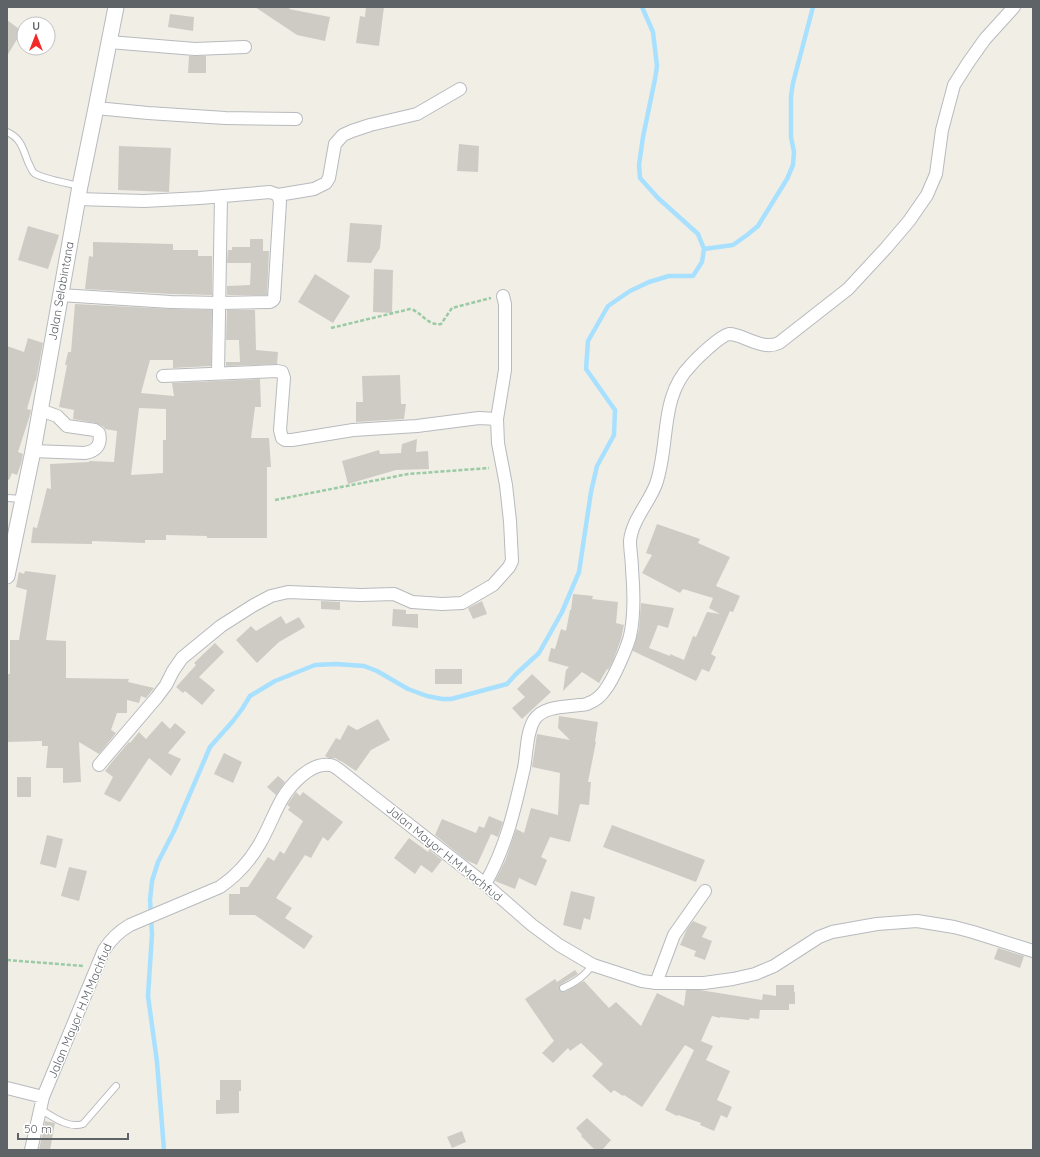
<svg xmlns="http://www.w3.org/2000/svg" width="1040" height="1157" font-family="Quicksand,sans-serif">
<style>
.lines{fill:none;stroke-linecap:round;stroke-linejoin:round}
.stream{stroke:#a8e0ff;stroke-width:4.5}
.building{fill:#cecbc5;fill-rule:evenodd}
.service-casing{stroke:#b7babe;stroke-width:8}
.minor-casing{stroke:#b7babe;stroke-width:14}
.tertiary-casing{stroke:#b7babe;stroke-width:17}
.path{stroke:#9acba4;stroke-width:2.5;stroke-dasharray:4 2;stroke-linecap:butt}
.service{stroke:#fff;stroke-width:6}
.minor{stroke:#fff;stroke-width:12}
.tertiary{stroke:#fff;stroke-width:15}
.labels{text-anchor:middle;stroke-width:3;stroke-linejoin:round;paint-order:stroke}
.street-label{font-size:12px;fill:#5e6368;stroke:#fff}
</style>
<rect width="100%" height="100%" fill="#f1eee6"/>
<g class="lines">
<path class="stream" d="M704,249L733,245L747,235L758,226L787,179L793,165L794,152L791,137V96L793,83L813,7
M164,1150L157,1062L148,996L152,934L150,900L152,881L158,862L174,831L210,747L233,721L242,709L250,696L275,681L315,665L336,664L364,666L377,671L408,689L427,696L442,699H451L507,684L516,674L539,653L562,612L579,572L591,492L597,466L614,435L615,410L586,369L588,341L608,306L630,291L649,282L669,276H693L702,262L704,249L698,234L658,198L640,178L639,165L643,137L655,79L657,66L653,32L642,7"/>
</g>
<path class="building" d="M255,7H290L289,9L330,17L325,41L297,35Z
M366,7H384L379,46L356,43L360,16L365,17Z
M170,14L194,17L193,31L168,27Z
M7,20L22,31L7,56Z
M189,56H206V73H188Z
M459,144L479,146L478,172L457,171Z
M119,146L171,148L169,192L118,190Z
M350,223L382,225L380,248L371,263L347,262Z
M28,226L59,235L48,269L18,260Z
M250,239H263V251H269L267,295H227V286L250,285L251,263H227L228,250H232V247H250Z
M93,242L173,244V250H198V256H212V295L171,294L85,289L89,256L93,257Z
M374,269L393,270L392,313L373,312Z
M315,274L350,296L333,323L298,302Z
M75,304L171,309L212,310L211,366L173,368V360H150L141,393L174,396L172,383L260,379L261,407H255L251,438H269L271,467H267V538H207V536L166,535V540H145V543L92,541V544L31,543L33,527L37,528L47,488L51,489L50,464L89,462V461L114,462L117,431L105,429L104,427L96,423L73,419L74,410L59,407L67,365H65L68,352H71ZM139,408L166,409V440H163V473L131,475Z
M227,310H255L256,350L278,352L277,364L226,366V362H240L239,340H226Z
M28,338L43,343L36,381H35L27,409L31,410L30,415L18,452L23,454L21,464L17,475L12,473L9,480L7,479V346L24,352Z
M400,375L401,404H406L404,419L356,422V402H363L362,376Z
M417,439L416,452L428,451L429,469L396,470L348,484L342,461L379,450L380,454L401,453L402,444Z
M657,524L700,539L698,543L730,557L716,586L740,596L733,612L730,611L711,654L716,657L709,672L702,669L696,681L633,651L632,653L639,629L641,603L674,608L668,628L658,625L649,648L670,656V654L684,660L693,636L696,637L707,612L720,614L709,608L713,598L683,589L680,593L642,573L652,555L646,553Z
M25,571L56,575L46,640L66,641V678L129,679L128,682L154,688L146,698L141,696L139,703L127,700V713H117L111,730L116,733L99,754L79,742L81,782L63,783V768H46L48,746H42V741L7,742V687L8,674H10V640H19L27,590L16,587L19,572L24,574Z
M573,594L593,596L592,599L618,602L616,623L624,625L621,639L613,661L608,670L607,669L599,683L582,672L563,691L566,670L569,667L548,661L551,648L555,649L561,629L566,631L570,610H571Z
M321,601L340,602V610L321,609Z
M482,601L487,614L473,619L468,608Z
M393,609L406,610V614H418V628L392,626Z
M281,616L286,624L299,617L305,627L279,642L257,663L236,640L251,626L256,631Z
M215,643L224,652L199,677L215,690L202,705L185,691L183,693L176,687L196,665L194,663Z
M435,669H462V684H435Z
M532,674L551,692L522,719L512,708L525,697L517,689Z
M559,716L598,722L595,742H596L588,782H591L589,805L580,804L570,842L550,837L541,857L547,860L536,886L519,878L515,889L495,881L506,859L516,829L524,833L531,808L558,815L560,773L532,767L537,734L570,740L558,728Z
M378,719L390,740L371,750L356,771L341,761H340L335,758H329L325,756L336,738L340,740L348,725L357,730Z
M162,721L170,729L175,723L186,732L168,753L181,759L171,776L149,758L120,802L104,794L113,777L105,771L112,762L129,742L130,743L139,732L146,739Z
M224,753L242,762L233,783L214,774Z
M278,776L285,782L276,795L267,787Z
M17,777H31V797H17Z
M296,792L300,796L303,792L343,822L328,841L323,837L311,858L305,855L276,898L292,908L285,918L313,936L304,949L255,915H229V894H240V887H248L268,857L274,861L280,851L284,854L303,821L288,810L290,807L287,805Z
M489,816L503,822L498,837L491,834L477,865L466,860L435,835L442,819L476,833L479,826L484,828Z
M612,825L705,860L696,882L662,869L603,847Z
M47,835L63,839L56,868L40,864Z
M409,838L428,852L429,850L442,860L432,873L421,865L415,874L394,858Z
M69,867L87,871L79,901L61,896Z
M571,891L595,897L590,920L584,918L581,930L563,925Z
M693,921L707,927L702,937L712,941L705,960L694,956L696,951L680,945L687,929Z
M998,948L1024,956L1020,968L994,959Z
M575,970L578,974L560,985L559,988L560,991L565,992L584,981L609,1008L616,1002L641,1026L657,993L684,1006L686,990H700L762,1000L763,994L776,996V985H794V992H795V1004H789V1010H760L759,1019L750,1018L749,1020L720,1017V1018L712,1016L701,1041L713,1046L706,1060L730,1071L717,1100L732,1107L727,1118L721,1115L714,1131L700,1125L701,1123L678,1115L677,1116L665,1110L694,1050L685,1045L642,1107L624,1095L623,1096L614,1090L611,1093L592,1076L603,1064L581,1043L570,1051L568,1048L553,1063L542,1053L554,1041L525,999L555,979L557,982Z
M220,1080H241V1091H239V1113L216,1114V1100H220Z
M587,1118L611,1140L602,1150H595L581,1136L582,1135L576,1128Z
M45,1121L55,1123L50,1150H39Z
M462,1131L466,1142L452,1148L447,1137Z"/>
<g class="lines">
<defs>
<path id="service" d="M7,132C21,138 23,149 28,162C30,165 31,170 34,173C41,178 70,184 80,186
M7,498L23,499
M563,988C576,982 583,977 593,965
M40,1109C52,1116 68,1129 83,1124L116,1086"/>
<path id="minor" d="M109,42L195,49L245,47
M96,108L148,113L225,118L296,119
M278,195L314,189L326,183L329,178L335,144L343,135L352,131L370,125L417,114L460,89
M60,295L171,302L220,303L270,302L272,301L274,299L280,202L278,195L270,192L200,198L144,201L77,199
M218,373L221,196
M163,376L277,371L282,372L284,378L280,430L282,438L285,440H292L353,430L417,426L479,418L497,419
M33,451L85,453C96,451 102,445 99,433L95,430L67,426L57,416L40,410
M99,765L157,697L166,685L173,671L182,658L221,626L254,605L271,596L288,592L361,595L394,594L412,602L442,604L462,603L493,585L509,567L512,561L510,521L506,485L498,443L497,419L505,370V304L503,296
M485,884C506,848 515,808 524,768C527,753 526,734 534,720C543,706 565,707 579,705C582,705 586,705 589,703C595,701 602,695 605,690C613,680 627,648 630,636C635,614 634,592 632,569C632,560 630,550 630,541C632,520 649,503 656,484C670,444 659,397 691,365C698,357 720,336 729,334C733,334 735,335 739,336C752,341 766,349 779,343L848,289L886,248L909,221L927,195L936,174L942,130L954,85L968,63L985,39L1014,7
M656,983L674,935L705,891
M7,1088L43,1097L104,950C111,939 118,932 130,925L220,887C236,876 249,862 259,845C268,830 274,813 282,799C291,784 311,762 330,765C333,765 336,768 338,769L485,884L532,925L559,945L593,965L642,981L656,983H704L733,979L755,974L774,966L819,937L832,932L877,924L917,921L954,927L973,932L1033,951
M31,1150L43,1097"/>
<path id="tertiary" d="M7,576L33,451L80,186L96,108L116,7"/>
</defs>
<use href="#service" class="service-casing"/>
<use href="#minor" class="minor-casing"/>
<use href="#tertiary" class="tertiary-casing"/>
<path class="path" d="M331,328L410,309C421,311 427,326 441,324L452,308L491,298
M275,500L408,474L489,468
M7,960L84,966"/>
<use href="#service" class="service"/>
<use href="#minor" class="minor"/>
<use href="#tertiary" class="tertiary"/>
</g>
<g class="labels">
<g class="street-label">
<text transform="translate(61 291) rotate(-80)" y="4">Jalan Selabintana</text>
<text transform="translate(444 853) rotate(39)" y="4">Jalan Mayor H.M.Machfud</text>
<text transform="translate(80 1011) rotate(-67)" y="4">Jalan Mayor H.M.Machfud</text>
</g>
</g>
<rect width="1040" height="1157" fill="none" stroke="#5e6368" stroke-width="16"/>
<g transform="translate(36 36)"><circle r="19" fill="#ffffff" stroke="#bfc1c3"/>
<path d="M0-3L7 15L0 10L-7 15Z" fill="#f4292a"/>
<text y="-6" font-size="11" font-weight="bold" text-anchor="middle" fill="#5e6368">U</text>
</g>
<path d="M18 1133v6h110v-6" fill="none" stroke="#5e6368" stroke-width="2"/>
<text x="24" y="1133" font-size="12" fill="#5e6368" stroke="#ffffff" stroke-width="3" paint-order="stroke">50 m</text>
</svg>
